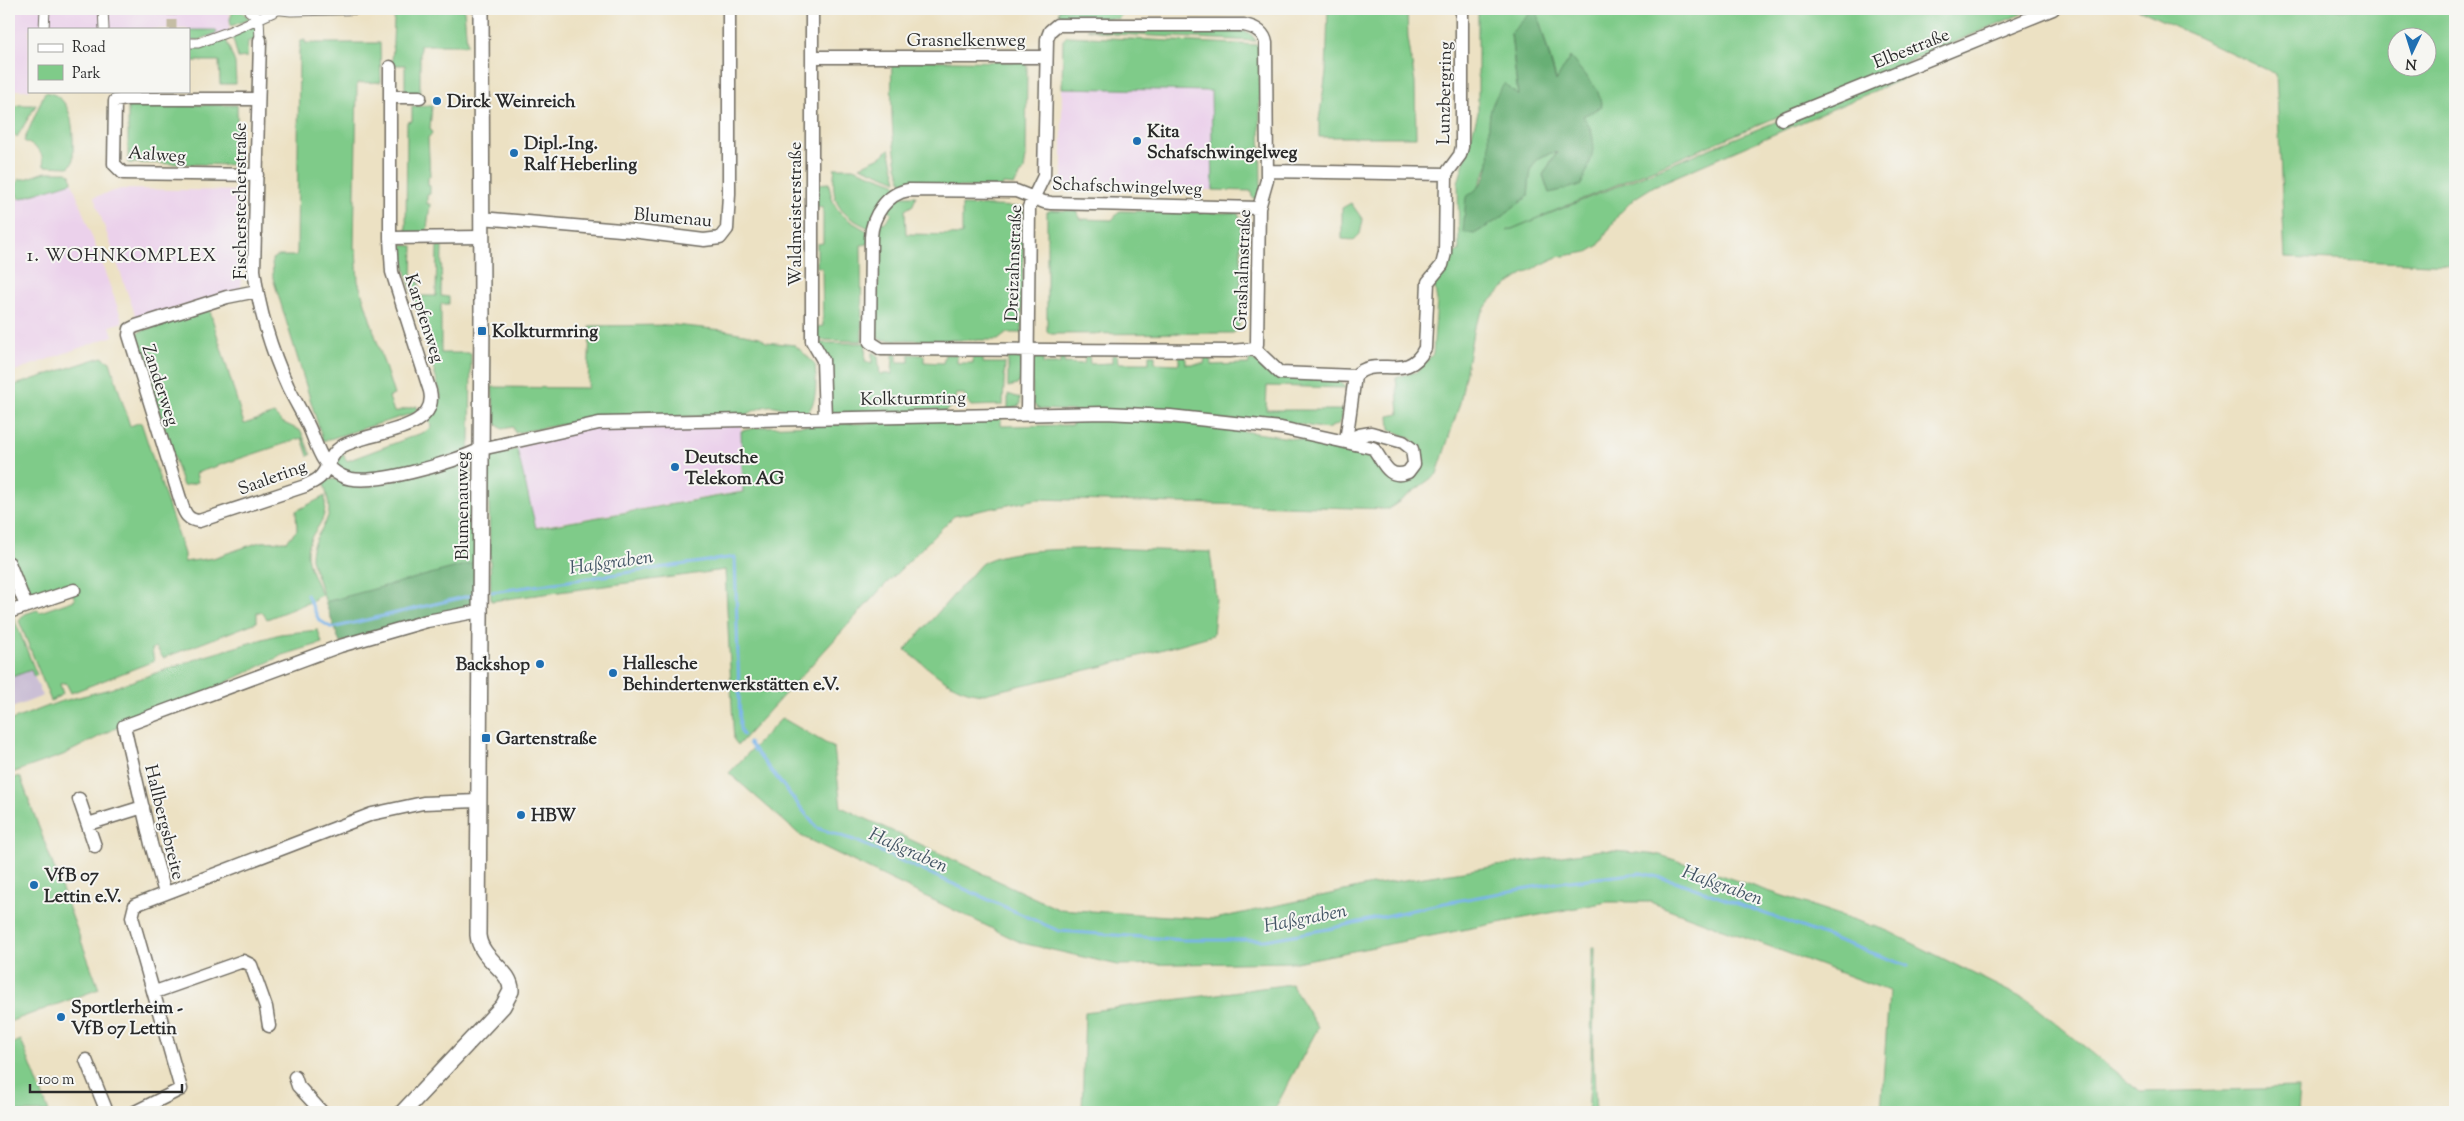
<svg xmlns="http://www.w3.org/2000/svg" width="2464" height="1121" font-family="'Sorts Mill Goudy',serif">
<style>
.built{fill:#ebd1eb}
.industrial{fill:#cbbfd5}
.green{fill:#7fcb89;stroke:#557b5a;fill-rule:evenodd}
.forest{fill:#67af75;stroke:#496d50}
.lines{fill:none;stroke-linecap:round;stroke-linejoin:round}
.stream{stroke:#79b4ea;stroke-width:3}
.pedestrian-tunnel{stroke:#c5bda5;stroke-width:9;stroke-dasharray:9 4.5;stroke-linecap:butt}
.pedestrian-casing{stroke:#6f6b60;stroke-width:11}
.minor-casing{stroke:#6f6b60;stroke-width:15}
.tertiary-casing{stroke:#6f6b60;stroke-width:18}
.pedestrian{stroke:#fff;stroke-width:9}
.minor{stroke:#fff;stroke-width:12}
.tertiary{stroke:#fff;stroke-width:15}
.poi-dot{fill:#1f6fb2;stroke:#f6f6f2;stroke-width:2}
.labels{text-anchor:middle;stroke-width:4;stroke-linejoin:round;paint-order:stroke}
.street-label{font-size:18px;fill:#2b2b2b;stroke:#f6f6f2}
.poi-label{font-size:18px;font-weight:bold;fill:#2b2b2b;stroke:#f6f6f2;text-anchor:start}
.neighbourhood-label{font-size:19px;letter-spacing:1px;fill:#2b2b2b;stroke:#f6f6f2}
.water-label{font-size:19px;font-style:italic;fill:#425464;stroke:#f6f6f2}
</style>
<rect width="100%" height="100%" fill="#f6f6f2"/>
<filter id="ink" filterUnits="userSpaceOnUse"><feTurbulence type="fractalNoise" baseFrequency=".02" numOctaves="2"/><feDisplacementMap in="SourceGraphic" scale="10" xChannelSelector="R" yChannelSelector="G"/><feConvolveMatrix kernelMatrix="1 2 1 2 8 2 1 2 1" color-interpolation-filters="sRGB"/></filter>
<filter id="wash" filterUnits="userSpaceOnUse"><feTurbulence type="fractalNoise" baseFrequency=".0096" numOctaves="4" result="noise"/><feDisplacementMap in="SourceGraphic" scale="20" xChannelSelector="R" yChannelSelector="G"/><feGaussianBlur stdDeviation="1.12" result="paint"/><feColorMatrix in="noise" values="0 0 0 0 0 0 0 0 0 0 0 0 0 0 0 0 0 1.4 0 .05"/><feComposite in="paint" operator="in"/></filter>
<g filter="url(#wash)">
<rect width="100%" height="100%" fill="#ece1c3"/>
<path class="built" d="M9,9H230L229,32L189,43V29H29V90H9Z
M1062,88L1211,91L1213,190H1062Z
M72,182L123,322L110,326L113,336L9,373V202Z
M121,189L243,191L241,289L137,320L94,197Z
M741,420L743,491L536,527L515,443L599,423Z"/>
<path class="industrial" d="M31,670L43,696L9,709V678Z"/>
<path class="green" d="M234,9H239L250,19L231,26L230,19Z
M398,9H464L467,45H420V97H405V65H392L394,19Z
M1059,9H1122L1119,19L1059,15Z
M1328,9H1407L1408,38L1415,82L1416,137H1319V120L1326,73Z
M1478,9H1534L1511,34L1518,98L1490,114L1491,159L1477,190L1474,234L1501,218L1528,196C1531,167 1527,160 1557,151L1543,175L1549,193L1583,116L1570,57L1557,82L1536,9H2033L1507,231L1996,32L1997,38L1654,186L1635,198L1619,214L1598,246L1588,252L1557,257L1523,274L1502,289L1487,305L1474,327L1460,403L1437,474L1389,509L1038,499L954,516L879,591L738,745L734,740L733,725L725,570L491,601L488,463L495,455L517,449L536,528L743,492L741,431L761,427L1001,418V426L1072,425L1073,418L1174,421L1331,444L1336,451L1372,458L1386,477L1400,479L1414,475L1419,461L1413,440L1390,429L1389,416L1399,414L1396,377L1416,372L1433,354L1437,301L1434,282L1444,258L1459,251L1458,183L1478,113Z
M2138,9H2455V265L2285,258L2276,74ZM2396,38H2426V68H2396Z
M252,26L257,29L260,40L248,41L247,57L238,58L232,35L234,31Z
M1087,29L1237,30L1250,33L1256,41L1114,34Z
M189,30H216L217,33L199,40L189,41Z
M1067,36L1259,45L1261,191L1258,200L1252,197L1251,191L1213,190L1211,91L1062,88L1063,40Z
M225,37L235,63L236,84H220L219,61H189V46Z
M305,40V43H380L381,82L357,83L354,249H356L358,281L394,395L389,397L394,412L417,406V412L323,441L273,278L272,259L277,256H296L297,252L299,50L301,41Z
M892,60L1024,62L1027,66L1026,157L1024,170L1014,185L1003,184L1002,187H904C890,159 891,92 892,60Z
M45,92C77,96 73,138 73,162L69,167L44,166C42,149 37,148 24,141Z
M19,105H36L17,137L9,130V108Z
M128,105H237L238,165L128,163Z
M412,106H432L430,128L432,133L428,138L430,176L428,177V185L430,186V194H427V204H430C429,214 427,224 427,234L406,232L407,122L412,121Z
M889,149L897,181L860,166L882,156Z
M835,168H853L895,183L900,188L869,228C838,214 830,202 835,168Z
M47,172H67L71,175L72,182L19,199L14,188L19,179C30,180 37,173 47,172Z
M829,183C832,213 845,218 869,232L868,244L861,245L862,341L817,340V327L823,326L822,268L817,267V244L823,243V208L817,207V184Z
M899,196H916L913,205L905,210L906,234L962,235V205L1024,207L1022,333H1007L998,340H881L877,337L880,221L884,223L892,214L887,208Z
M1351,203L1363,220L1360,234L1354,240L1342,239V208Z
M1051,210L1076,211L1081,219L1112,220L1120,211L1238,213L1241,220V314L1238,330L1233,333L1051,334L1047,331V212Z
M401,245L413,246L412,277L419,278V296H436L437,246H442L441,296L449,297V304H441V353H471L470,442L468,450L456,455L376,477L339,470C336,463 338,459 343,454L347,461L427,431L431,427L429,419L435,413L437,403L439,402L441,396L402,257L396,258Z
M209,308L244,424L274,414L282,422L301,431L311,455L308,456L302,438L196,473L198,482L183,486L136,340V333Z
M674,325L723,330L760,337L766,342L795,345L815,364C816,380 818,397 809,411C795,415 788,409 775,406C765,404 754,411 745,415L588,420L515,433L513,427L502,429L495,423L492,387L588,388L590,326Z
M818,343H866L865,361L872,363V352L878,356L880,374H892L893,355L897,354V362H909V354L924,355V362L943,363L945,354L957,355V363H973V354L983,355V363H1005L1003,405L971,406L966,400L964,394H956L953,406L945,412L838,414L829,410Z
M1008,353L1021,359L1023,374L1017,385L1008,387Z
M1112,355H1117L1118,363H1149V355H1155V363L1179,364V356L1186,357V364H1204L1205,357H1210L1212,365L1249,364V358L1271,371L1339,380L1346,388L1267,386L1266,410H1342L1340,423L1327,429L1262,418L1252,421L1039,409L1033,404L1031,363L1036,358L1043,356V364H1060V356H1064V363L1084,364L1085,356H1089L1090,364L1112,363Z
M102,357L110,362L130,426L141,422L184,554V562L213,558L260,542L287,541L297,530L296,511L325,496C328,527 310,528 307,551C306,564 317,583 322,595L315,598V600L267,619L262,612H257V622L163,658L156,647L152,649L154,661L71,693L66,683L60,684L63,694L51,701L19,621L25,614L37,610L40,612L75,600L72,592L26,606L9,563V387Z
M1008,394L1020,398V405L1008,410Z
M462,464H470L477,533L476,562L326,603L311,559C310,541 323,531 328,516C331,505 326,492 323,481L334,479L363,488Z
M1104,548L1210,552L1216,599L1213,635L1104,666L984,694C951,692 931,669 905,650L981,564C1007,547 1072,550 1104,548Z
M13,616L37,675L34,677L31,670L9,678V627L11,626L9,617Z
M318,630L322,643L283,655L217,687L128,722L63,755L9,774V721L59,702L110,689L202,657L280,634Z
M782,718L834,748L841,807L1058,909L1215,919L1372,885L1601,850L1660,855L1888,931L2030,1002L2140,1092L2299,1088L2297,1112H1881L1889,991L1650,902H1607L1296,962L1118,965L1022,943L801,836L729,773Z
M20,776L99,989L9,1022V780Z
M1592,947H1595L1593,1051L1596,1112H1588L1591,1073Z
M1291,984L1318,1028L1273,1112H1082L1085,1012Z
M21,1040L49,1112H9V1045Z"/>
<path class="forest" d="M1534,9H1536L1556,81L1570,57L1598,91L1602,107L1583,116C1601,140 1592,159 1581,185L1549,193L1543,175L1557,152C1528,157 1531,170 1528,196L1501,218L1474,234L1463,232L1466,197C1501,176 1485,145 1490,114C1492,102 1498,92 1505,83L1518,96L1511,33Z
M476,562L474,605L340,643L325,602Z"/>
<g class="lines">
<path class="stream" d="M492,592L735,557L740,729L743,735
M307,595L319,620L332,628L473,595
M749,743L817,828L854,840L1059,931L1183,940H1265L1328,929L1439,904L1561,882L1641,873L1675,881L1908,966"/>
</g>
</g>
<g filter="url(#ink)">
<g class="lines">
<path class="pedestrian-tunnel" d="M172,29V9"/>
<defs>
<path id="pedestrian" d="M103,9L104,29
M249,9V11L259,18
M272,9L291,11L383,9
M259,18L260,40
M44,29L45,9
M189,43H198L228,32L276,11"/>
<path id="minor" d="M812,9V341L823,360L825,418
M260,40L254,270C259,310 271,350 288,387C295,401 303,414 309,427C318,447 321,466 342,476C367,489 455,462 481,449L599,423L1105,413L1170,416L1281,428L1373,448C1383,460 1387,481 1408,472L1414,464L1412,449L1403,442L1371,433L1359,435L1346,441
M813,57H1046
M390,67V238L482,237
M391,97H420
M1782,119L2053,9
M1267,171L1446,174
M257,175L123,173L114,164L115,101L126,99H258
M481,218L632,231L704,240L720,238L727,229L729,194V9
M257,291L227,297L136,326L130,329L129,335L182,505C185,514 188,520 199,521L305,486C310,483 317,481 321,476C329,467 330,454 341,447C365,431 440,433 430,391L392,272L390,238
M1255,349L1230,351L881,349L870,342L871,237C872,216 887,193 909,190L1016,191L1044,202L1051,203L1259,208
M1255,349L1280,373L1355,376
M1027,414L1029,207L1044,176L1047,39L1050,31L1057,25H1244C1254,27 1264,31 1266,43L1267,180L1259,208L1257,344L1255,349
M1346,441L1355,376C1375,354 1408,384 1425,348L1428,282L1442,265L1445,253L1446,174L1460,155L1462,147V9
M9,563L26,606
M9,612L74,590
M79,799L95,846
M88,824L143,807
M165,893L151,844L124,726L340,646L427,621L480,611
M155,992L243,961L251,965L266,1007L269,1026
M86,1060L107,1112
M295,1077L298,1086L322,1112
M135,1112L181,1089L132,917L135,905L372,814L423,803L478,801"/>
<path id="tertiary" d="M403,1112L503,1006L511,991C512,970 480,960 478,935L482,313L481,9"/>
</defs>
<use href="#pedestrian" class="pedestrian-casing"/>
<use href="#minor" class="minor-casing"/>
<use href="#tertiary" class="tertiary-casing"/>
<use href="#pedestrian" class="pedestrian"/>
<use href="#minor" class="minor"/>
<use href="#tertiary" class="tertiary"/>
</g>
</g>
<g class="poi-dot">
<circle cx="437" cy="101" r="5"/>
<circle cx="1137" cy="141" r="5"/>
<circle cx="514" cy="153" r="5"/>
<rect x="477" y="326" width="10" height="10" rx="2.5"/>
<circle cx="675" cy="467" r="5"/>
<circle cx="540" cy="664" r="5"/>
<circle cx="613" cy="673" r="5"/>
<rect x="481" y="733" width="10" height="10" rx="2.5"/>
<circle cx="521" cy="815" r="5"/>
<circle cx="34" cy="885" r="5"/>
<circle cx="61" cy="1017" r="5"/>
</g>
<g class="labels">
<g class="street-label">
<text x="966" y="46">Grasnelkenweg</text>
<text transform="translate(1911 48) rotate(-22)" y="6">Elbestraße</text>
<text transform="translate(1444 93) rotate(-89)" y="6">Lunzbergring</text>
<text transform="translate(157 154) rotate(4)" y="6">Aalweg</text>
<text transform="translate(1127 186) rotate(2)" y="6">Schafschwingelweg</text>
<text transform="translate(240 201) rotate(-90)" y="6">Fischerstecherstraße</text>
<text transform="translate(795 214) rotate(-90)" y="6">Waldmeisterstraße</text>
<text transform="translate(673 217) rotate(5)" y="6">Blumenau</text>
<text transform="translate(1013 263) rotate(-88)" y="6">Dreizahnstraße</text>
<text transform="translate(1242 270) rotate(-88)" y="6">Grashalmstraße</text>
<text transform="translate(425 318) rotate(72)" y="6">Karpfenweg</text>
<text transform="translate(161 385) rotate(72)" y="6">Zanderweg</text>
<text transform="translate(913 398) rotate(-1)" y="6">Kolkturmring</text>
<text transform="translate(272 477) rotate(-20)" y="6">Saalering</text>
<text transform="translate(462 506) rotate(-90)" y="6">Blumenauweg</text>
<text transform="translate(165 822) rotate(76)" y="6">Hallbergsbreite</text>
</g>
<g class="poi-label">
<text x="447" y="107">Dirck Weinreich</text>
<text x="1147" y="137">Kita<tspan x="1147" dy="21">Schafschwingelweg</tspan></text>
<text x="524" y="149">Dipl.-Ing.<tspan x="524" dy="21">Ralf Heberling</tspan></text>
<text x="492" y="337">Kolkturmring</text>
<text x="685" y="463">Deutsche<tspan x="685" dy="21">Telekom AG</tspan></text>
<text x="623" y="669">Hallesche<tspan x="623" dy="21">Behindertenwerkstätten e.V.</tspan></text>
<text x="530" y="670" text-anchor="end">Backshop</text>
<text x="496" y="744">Gartenstraße</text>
<text x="531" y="821">HBW</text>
<text x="44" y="881">VfB 07<tspan x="44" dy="21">Lettin e.V.</tspan></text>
<text x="71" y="1013">Sportlerheim -<tspan x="71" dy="21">VfB 07 Lettin</tspan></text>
</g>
<g class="neighbourhood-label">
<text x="122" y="261">1. WOHNKOMPLEX</text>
</g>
<g class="water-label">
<text transform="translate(611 561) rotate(-8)" y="7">Haßgraben</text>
<text transform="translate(909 849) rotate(24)" y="7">Haßgraben</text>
<text transform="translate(1723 884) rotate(20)" y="7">Haßgraben</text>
<text transform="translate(1305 917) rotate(-11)" y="7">Haßgraben</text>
</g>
</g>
<rect width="2464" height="1121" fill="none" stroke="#f6f6f2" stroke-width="30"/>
<rect x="28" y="28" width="162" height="65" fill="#f6f6f2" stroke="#a5a5a2"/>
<rect x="38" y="44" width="25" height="8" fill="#ffffff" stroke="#a5a5a2"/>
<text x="72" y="52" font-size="15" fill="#2b2b2b">Road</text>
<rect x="38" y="65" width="25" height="15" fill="#7fcb89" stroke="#a5a5a2"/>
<text x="72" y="78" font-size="15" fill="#2b2b2b">Park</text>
<g transform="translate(2412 52) rotate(184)"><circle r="24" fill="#f6f6f2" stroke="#a5a5a2"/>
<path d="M0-4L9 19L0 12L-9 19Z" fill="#1f6fb2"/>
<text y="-8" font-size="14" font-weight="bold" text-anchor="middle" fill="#2b2b2b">N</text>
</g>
<path d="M30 1084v8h152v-8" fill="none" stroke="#2b2b2b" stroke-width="2.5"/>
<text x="38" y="1084" font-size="15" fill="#2b2b2b" stroke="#f6f6f2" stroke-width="4" paint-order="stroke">100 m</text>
</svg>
